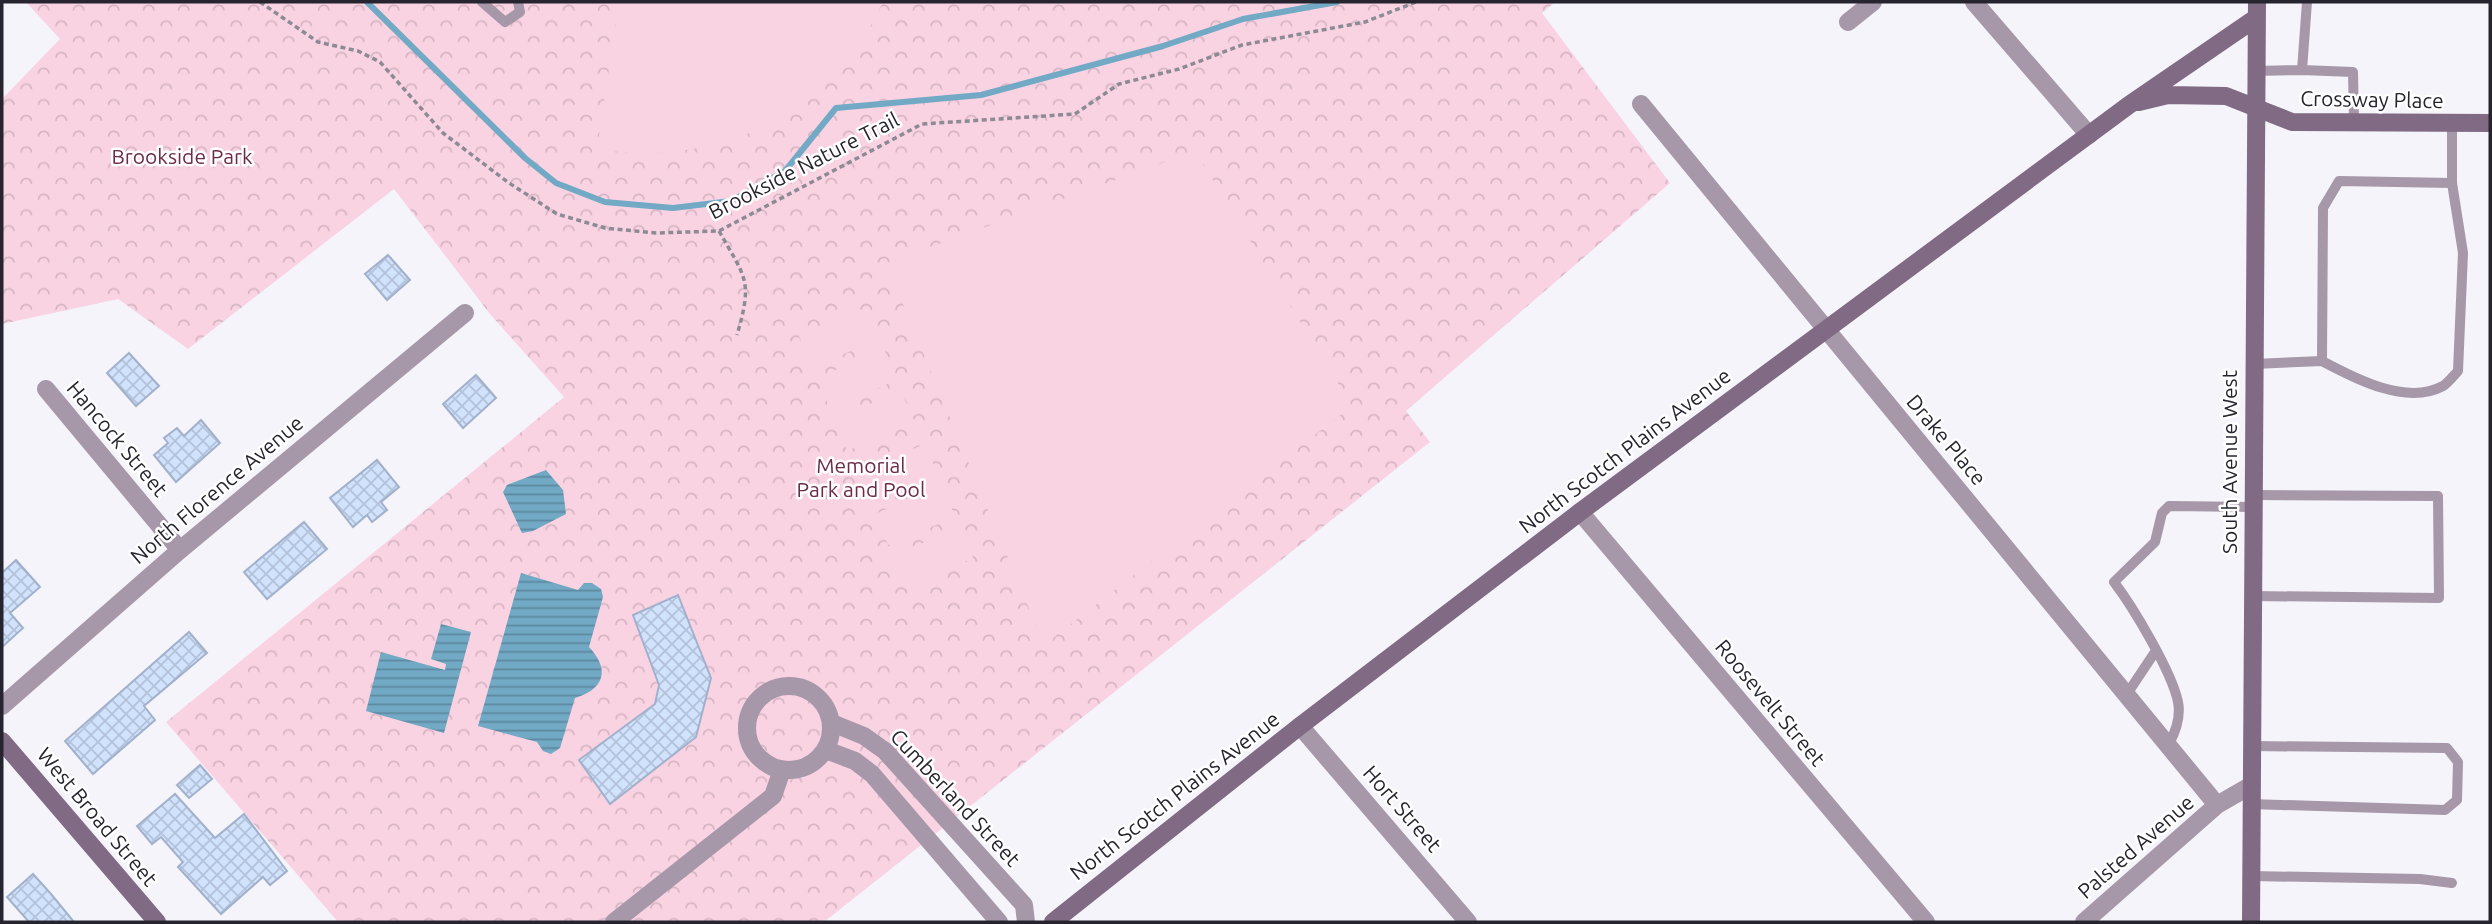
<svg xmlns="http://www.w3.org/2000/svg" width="2492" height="924" font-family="Ubuntu,sans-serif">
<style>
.park{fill:url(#park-crowns)}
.pitch{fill:#fad3e3}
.water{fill:url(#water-rules)}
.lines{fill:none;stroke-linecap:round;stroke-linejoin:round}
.stream{stroke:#72a9c4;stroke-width:6}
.building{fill:url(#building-cross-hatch);stroke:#a1b1cc;stroke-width:2}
.path{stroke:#8c8b94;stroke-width:3.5;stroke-dasharray:5 3.5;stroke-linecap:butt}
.lane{stroke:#a697a9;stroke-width:10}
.street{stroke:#a697a9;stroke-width:18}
.secondary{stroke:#806a84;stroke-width:18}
.labels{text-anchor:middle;stroke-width:5;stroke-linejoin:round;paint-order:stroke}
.street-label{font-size:21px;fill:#25242f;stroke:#fff}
.park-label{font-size:21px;fill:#6c2b4b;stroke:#fff}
</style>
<defs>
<pattern id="park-crowns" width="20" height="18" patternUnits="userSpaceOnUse" patternTransform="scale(1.75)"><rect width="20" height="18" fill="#fad3e3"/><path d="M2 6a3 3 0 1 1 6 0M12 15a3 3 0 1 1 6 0" fill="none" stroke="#d6b5c3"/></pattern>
<pattern id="water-rules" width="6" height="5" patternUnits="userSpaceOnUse" patternTransform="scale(1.75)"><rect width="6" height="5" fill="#72a9c4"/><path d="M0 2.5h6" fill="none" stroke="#5d89a0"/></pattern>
<pattern id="building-cross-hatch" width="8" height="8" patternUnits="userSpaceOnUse" patternTransform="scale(1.75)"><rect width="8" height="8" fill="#d1e2fd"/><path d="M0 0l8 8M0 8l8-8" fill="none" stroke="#b3c2d9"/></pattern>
</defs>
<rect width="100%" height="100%" fill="#f4f4fa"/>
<path class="park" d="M26,2H1555L1542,13L1670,183L1406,411L1430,442L824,922H338L166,722L564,397L490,314L394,189L188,349L118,299L2,324V99L60,39Z"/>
<path class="pitch" d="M619,2H883C831,116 719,168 597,149Z
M1195,151L1352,406L1044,645L886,263Z
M867,307L880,339L812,367L799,336Z
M884,349L897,380L830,409L817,378Z
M901,391L915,422L847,451L834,419Z
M925,444L938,475L870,504L857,472Z
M942,485L955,517L888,545L875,514Z
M960,527L973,558L905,587L892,556Z"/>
<path class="water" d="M546,470L563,490L566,514L533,531L522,533L503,492L507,485Z
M521,573L578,590L584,583H592L601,589L603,597L589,647C610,669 605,689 575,698L560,748L551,754L543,751L537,742L478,726Z
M441,624L471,632L444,733L366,711L381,652L445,670L446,664L431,659Z"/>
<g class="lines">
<path class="stream" d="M367,2L525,158L556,183L605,202L673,208L731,201L785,171L836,108L981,95L1163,46L1243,19L1337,2"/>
</g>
<path class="building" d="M388,255L410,280L387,300L365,274Z
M129,353L159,386L136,406L107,373Z
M476,375L496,398L463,428L443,404Z
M201,420L220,443L176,482L154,455L168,443L164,438L177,428L184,436Z
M377,460L399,487L381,502L387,510L372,522L367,515L353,527L330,498Z
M304,522L327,549L267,599L244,572Z
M16,560L40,587L10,613L23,628L2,647V573Z
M678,595L711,678L696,737L610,804L579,760L655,704L659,685L633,615Z
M189,632L207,653L144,706L155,720L93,774L65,741Z
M200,765L212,779L189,798L177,785Z
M175,794L215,838L244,814L287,871L270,885L263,877L221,914L178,867L183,862L161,837L152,844L137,826Z
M33,874L51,894L74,922H29L7,897Z"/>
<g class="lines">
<path class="path" d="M260,2L318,42L358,51L380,62L443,133L509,183L557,214L605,228L656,233L719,231L922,124L1075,114L1119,84L1179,69L1242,45L1365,22L1416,2
M719,231C746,279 753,280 737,335"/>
<path class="lane" d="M482,2L505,22L520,12L518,2
M2307,2L2302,70L2353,72L2354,122
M2256,71L2302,70
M2322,361C2354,378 2406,406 2443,386C2448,383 2454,375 2458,371L2463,253L2452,183
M2254,364L2322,361L2323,208L2339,181L2452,183V123
M2252,596L2439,598L2438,496L2253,495
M2127,694L2155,652
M2169,744C2176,731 2181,717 2178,702C2172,672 2133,607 2114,582L2155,542L2162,513L2169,506L2252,507
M2250,804L2445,810L2457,800L2458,762L2447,748L2251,746
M2251,876L2420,879L2452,883"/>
<path class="street" d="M1974,2L2089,135
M1848,22L1873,2
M1641,104L2217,805
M46,389L180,550
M1580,512L1926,922
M747 728a42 42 0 1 1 84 0a42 42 0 1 1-84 0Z
M2,706L180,550L465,313
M832,723L864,736L885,751L1024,905L1026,922
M1300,726L1468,922
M826,750L855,761L872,774L999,922
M614,922L773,796L782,770
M2084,922L2217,805L2250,786"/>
<path class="secondary" d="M2139,102L2168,95L2226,96L2292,122L2490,123
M2,741L157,922
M1053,922L1300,726L1580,512L2129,105L2256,18
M2251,922L2257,2"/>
</g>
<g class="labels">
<g class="street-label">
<text transform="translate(2372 100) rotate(1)" y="7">Crossway Place</text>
<text transform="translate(804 166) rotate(-27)" y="7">Brookside Nature Trail</text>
<text transform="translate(117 439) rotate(50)" y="7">Hancock Street</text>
<text transform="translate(1946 440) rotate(50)" y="7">Drake Place</text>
<text transform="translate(1625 451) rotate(-37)" y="7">North Scotch Plains Avenue</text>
<text transform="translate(2230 462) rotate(-90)" y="7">South Avenue West</text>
<text transform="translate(217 490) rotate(-40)" y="7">North Florence Avenue</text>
<text transform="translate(1770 703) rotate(50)" y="7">Roosevelt Street</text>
<text transform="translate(1175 796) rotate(-38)" y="7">North Scotch Plains Avenue</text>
<text transform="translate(955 798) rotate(47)" y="7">Cumberland Street</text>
<text transform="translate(1402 809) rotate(49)" y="7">Hort Street</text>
<text transform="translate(97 817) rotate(50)" y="7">West Broad Street</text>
<text transform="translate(2136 847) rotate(-41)" y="7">Palsted Avenue</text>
</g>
<g class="park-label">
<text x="182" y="164">Brookside Park</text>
<text x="861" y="473">Memorial<tspan x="861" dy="24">Park and Pool</tspan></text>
</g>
</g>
<rect width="2492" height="924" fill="none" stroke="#25242f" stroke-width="7"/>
</svg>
